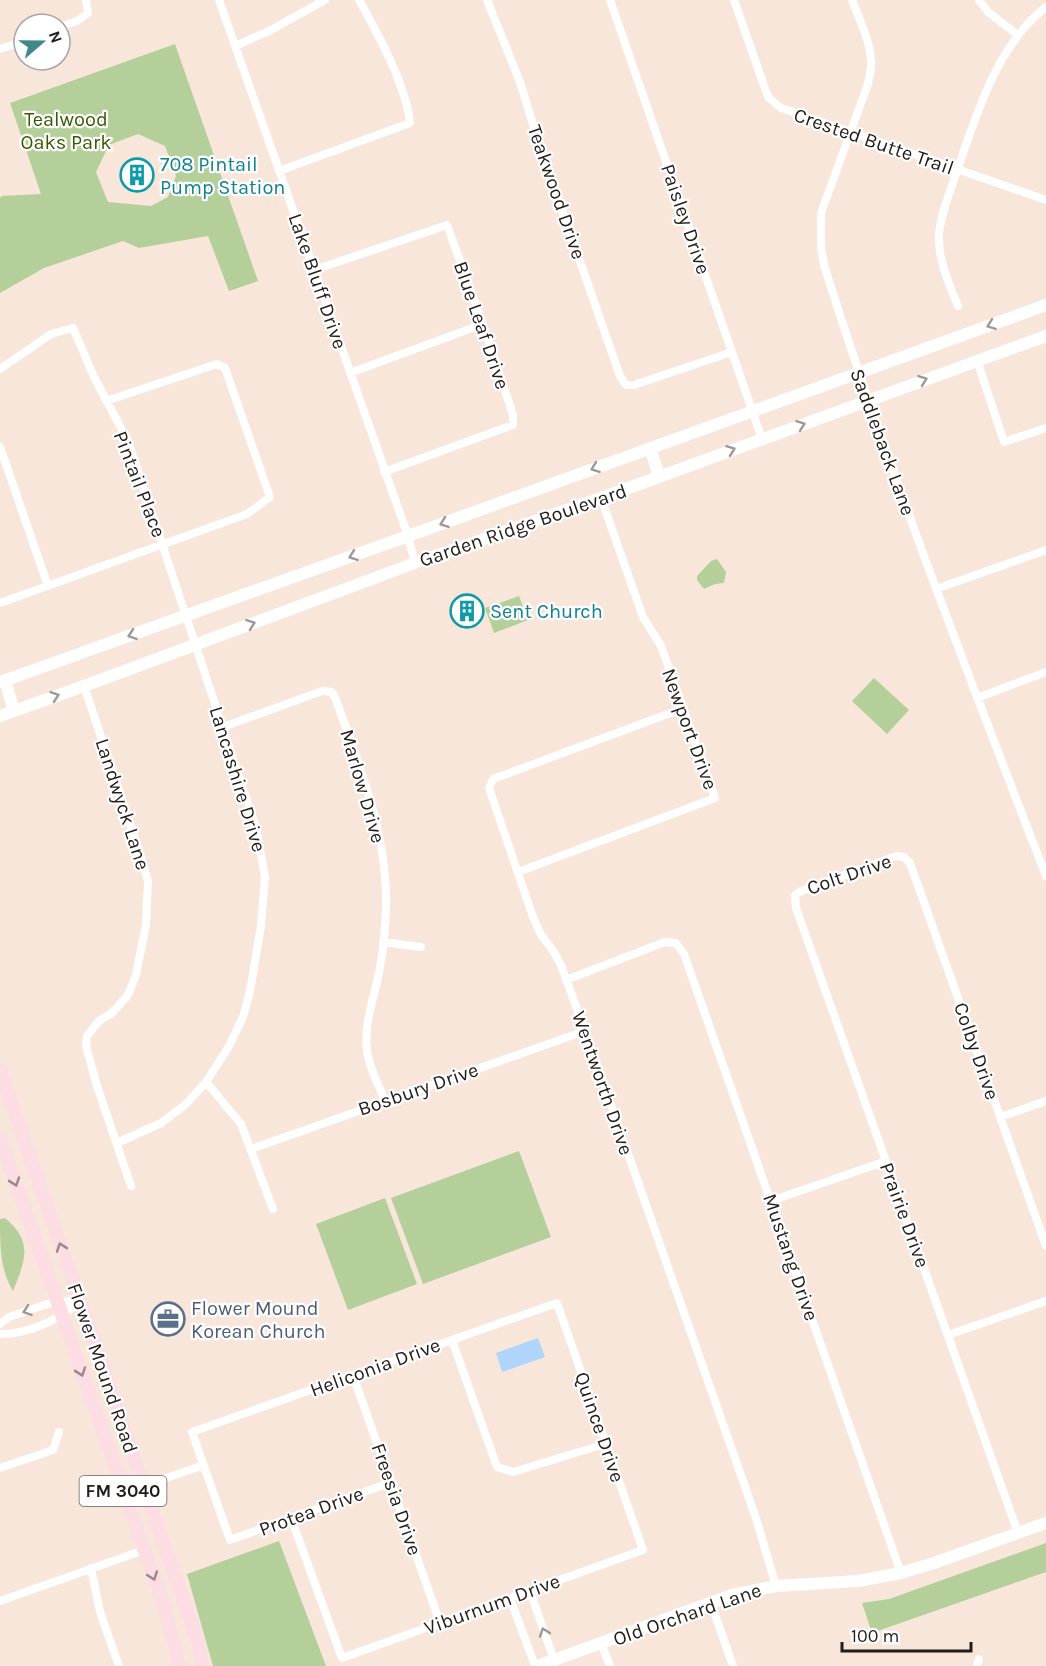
<svg xmlns="http://www.w3.org/2000/svg" width="1046" height="1666" font-family="Karla,sans-serif">
<style>
.green{fill:#b5cf9a;fill-rule:evenodd}
.water{fill:#afd5fc}
.lines{fill:none;stroke-linecap:round;stroke-linejoin:round}
.street{stroke:#fff;stroke-width:8}
.secondary{stroke:#fff;stroke-width:12}
.primary{stroke:#fcdde4;stroke-width:14}
.oneway{stroke:#9c9998}
.oneway2{stroke:#9a8789}
.labels{text-anchor:middle;stroke-width:4.5;stroke-linejoin:round;paint-order:stroke}
.shield{fill:#fff;stroke:#65615e;stroke-width:1.5}
.shield-label{font-size:18px;font-weight:bold;fill:#231d19}
.park-label{font-size:20px;fill:#395900;stroke:#fff}
.street-label{font-size:20px;fill:#231d19;stroke:#fff}
.culture-label{font-size:20px;fill:#0d838f;stroke:#fff;text-anchor:start}
.service-label{font-size:20px;fill:#4e5e75;stroke:#fff;text-anchor:start}
</style>
<rect width="100%" height="100%" fill="#f9e6db"/>
<path class="green" d="M175,44L258,281L229,291L208,236L139,248L123,241L44,268L0,293V198L2,196L41,194L10,103ZM138,134L165,146L176,176L168,197L151,206L108,202L96,172L109,145Z
M717,559L726,572L724,583L715,584L704,589L697,580V576L711,561Z
M519,596L528,620L494,633L485,608Z
M874,678L909,710L887,734L852,701Z
M519,1151L551,1237L423,1284L391,1198Z
M385,1198L417,1284L348,1310L316,1224Z
M5,1218C34,1242 25,1261 13,1291C0,1270 0,1245 0,1219Z
M279,1541L326,1666H213L187,1574Z
M1046,1543V1572L872,1633L862,1603L889,1599Z"/>
<path class="water" d="M538,1338L545,1357L502,1372L496,1353Z"/>
<g class="lines">
<path class="street" d="M219,0L408,536L415,563
M487,0L520,82L539,144L620,376L626,385H634L732,352
M610,0L762,439
M734,0L768,97L781,108L1046,200
M852,0C859,19 870,40 871,60C872,68 869,76 868,84L821,213V248L824,265C889,472 968,674 1046,876
M979,0L988,12L1018,35
M60,27L77,21L88,13L86,0
M235,46L271,30L325,0
M0,49L24,41
M279,171L410,123C406,85 378,34 359,0
M314,270L447,225L483,324L513,415V425L384,472
M958,306C949,284 938,260 939,235C940,215 950,193 956,174C976,116 996,46 1046,7
M977,360L1004,442L1046,428
M0,369L51,334L73,328L94,377L128,441L256,828L265,877L261,926L250,991L243,1017L228,1048L206,1082L185,1105L161,1123L117,1143
M350,373L483,324
M0,447L48,586
M936,589L1046,550
M0,603L247,514L270,497L225,368L217,364L106,401
M84,686L139,850L148,881L146,924L136,975L128,995L112,1013L99,1021L87,1036L86,1046L97,1086L131,1186
M977,698L1046,672
M684,708L493,779L489,788L533,917L541,935L552,949L561,965L585,1031L756,1518L776,1586
M223,727L322,691L332,692L336,700C360,767 388,836 386,908C385,931 383,955 378,977C373,1001 364,1023 367,1049C368,1066 379,1085 385,1101
M518,872L715,798L661,646L643,617L601,498
M383,942L421,947
M566,980L665,942L676,943L684,954L901,1573
M206,1082L241,1124L273,1209
M1000,1117L1046,1101
M251,1149L585,1031
M771,1201L886,1161
M0,1324L9,1317L56,1301L80,1302C58,1320 29,1334 0,1334
M948,1335L1046,1301
M452,1340L497,1467L513,1472L605,1444
M353,1375L440,1623
M0,1468L53,1450L59,1432
M143,1486L204,1465
M291,1518L342,1658L643,1550L557,1303L192,1432L230,1540L392,1482
M1018,1533L796,908L795,895L799,892L896,856L904,857L910,863L1046,1246
M91,1568L100,1612L119,1666
M530,1591L554,1660
M510,1598L535,1666
M0,1601L144,1550
M711,1603L733,1666
M601,1643L610,1666
M977,1666L979,1659"/>
<path class="secondary" d="M650,448L659,476
M5,680L14,711
M0,682L408,536L1046,305
M0,716L84,686L415,563L601,498L1046,336
M538,1666L732,1595L776,1586L858,1581L901,1573L934,1563L1046,1523"/>
<path class="primary" d="M0,1070L179,1588L197,1639L203,1666
M0,1138L162,1600L180,1666"/>
</g>
<defs><path id="oneway-chevron" d="M-2-3.5L2.5 0L-2 3.5" fill="none" stroke-width="1.6" stroke-linecap="round" stroke-linejoin="round" transform="scale(1.5)"/></defs>
<g class="oneway">
<use href="#oneway-chevron" transform="translate(991 325) rotate(160)"/>
<use href="#oneway-chevron" transform="translate(923 380) rotate(-20)"/>
<use href="#oneway-chevron" transform="translate(801 425) rotate(-20)"/>
<use href="#oneway-chevron" transform="translate(731 450) rotate(-20)"/>
<use href="#oneway-chevron" transform="translate(595 468) rotate(160)"/>
<use href="#oneway-chevron" transform="translate(444 523) rotate(160)"/>
<use href="#oneway-chevron" transform="translate(353 556) rotate(160)"/>
<use href="#oneway-chevron" transform="translate(251 624) rotate(-20)"/>
<use href="#oneway-chevron" transform="translate(132 635) rotate(161)"/>
<use href="#oneway-chevron" transform="translate(55 696) rotate(-19)"/>
<use href="#oneway-chevron" transform="translate(27 1311) rotate(161)"/>
<use href="#oneway-chevron" transform="translate(544 1632) rotate(-109)"/>
</g>
<g class="oneway2">
<use href="#oneway-chevron" transform="translate(15 1182) rotate(71)"/>
<use href="#oneway-chevron" transform="translate(61 1247) rotate(-109)"/>
<use href="#oneway-chevron" transform="translate(81 1372) rotate(71)"/>
<use href="#oneway-chevron" transform="translate(153 1576) rotate(70)"/>
</g>
<defs>
<symbol id="building-ring" viewBox="-11 -11 22 22"><circle r="9.5" fill="#fff" stroke="#0f9aa8" stroke-width="1.5"/><path d="M-4-6H4V6H1V3H-1V6H-4ZM-2.5-4.3h1.7v1.8h-1.7ZM.8-4.3h1.7v1.8H.8ZM-2.5-1h1.7V.8h-1.7ZM.8-1h1.7V.8H.8Z" fill="#0f9aa8"/></symbol>
<symbol id="office-ring" viewBox="-11 -11 22 22"><circle r="9.5" fill="#fff" stroke="#5c6f8a" stroke-width="1.5"/><path d="M-6-3h4V-5.5h4V-3h4V5H-6ZM-1-4.5V-3h2v-1.5ZM-6 0V1H6V0Z" fill="#5c6f8a"/></symbol>
</defs>
<g fill-rule="evenodd">
<use href="#building-ring" x="118" y="156" width="38" height="38"/>
<use href="#building-ring" x="448" y="592" width="38" height="38"/>
<use href="#office-ring" x="149" y="1300" width="38" height="38"/>
</g>
<g class="labels">
<rect class="shield" x="79.5" y="1476" width="87" height="30" rx="4.5"/>
<g class="shield-label">
<text x="123" y="1497">FM 3040</text>
</g>
<g class="park-label">
<text x="66" y="126">Tealwood<tspan x="66" dy="23">Oaks Park</tspan></text>
</g>
<g class="street-label">
<text transform="translate(874 141) rotate(19)" y="7">Crested Butte Trail</text>
<text transform="translate(557 192) rotate(71)" y="7">Teakwood Drive</text>
<text transform="translate(686 219) rotate(71)" y="7">Paisley Drive</text>
<text transform="translate(318 281) rotate(71)" y="7">Lake Bluff Drive</text>
<text transform="translate(482 325) rotate(71)" y="7">Blue Leaf Drive</text>
<text transform="translate(883 442) rotate(70)" y="7">Saddleback Lane</text>
<text transform="translate(140 484) rotate(69)" y="7">Pintail Place</text>
<text transform="translate(523 525) rotate(-19)" y="7">Garden Ridge Boulevard</text>
<text transform="translate(690 729) rotate(70)" y="7">Newport Drive</text>
<text transform="translate(238 779) rotate(73)" y="7">Lancashire Drive</text>
<text transform="translate(363 786) rotate(74)" y="7">Marlow Drive</text>
<text transform="translate(123 804) rotate(72)" y="7">Landwyck Lane</text>
<text transform="translate(849 874) rotate(-19)" y="7">Colt Drive</text>
<text transform="translate(977 1051) rotate(71)" y="7">Colby Drive</text>
<text transform="translate(603 1083) rotate(71)" y="7">Wentworth Drive</text>
<text transform="translate(418 1089) rotate(-19)" y="7">Bosbury Drive</text>
<text transform="translate(905 1215) rotate(70)" y="7">Prairie Drive</text>
<text transform="translate(791 1257) rotate(71)" y="7">Mustang Drive</text>
<text transform="translate(375 1367) rotate(-20)" y="7">Heliconia Drive</text>
<text transform="translate(103 1368) rotate(71)" y="7">Flower Mound Road</text>
<text transform="translate(600 1427) rotate(71)" y="7">Quince Drive</text>
<text transform="translate(397 1499) rotate(71)" y="7">Freesia Drive</text>
<text transform="translate(311 1511) rotate(-20)" y="7">Protea Drive</text>
<text transform="translate(492 1604) rotate(-20)" y="7">Viburnum Drive</text>
<text transform="translate(687 1614) rotate(-19)" y="7">Old Orchard Lane</text>
</g>
<g class="culture-label">
<text x="160" y="171">708 Pintail<tspan x="160" dy="23">Pump Station</tspan></text>
<text x="490" y="618">Sent Church</text>
</g>
<g class="service-label">
<text x="191" y="1315">Flower Mound<tspan x="191" dy="23">Korean Church</tspan></text>
</g>
</g>
<g transform="translate(42 42) rotate(70)"><circle r="28" fill="#ffffff" stroke="#a7a5a3" stroke-width="1.5"/>
<path d="M0-4.5L10 22L0 15L-10 22Z" fill="#418989"/>
<text y="-9" font-size="16" font-weight="bold" text-anchor="middle" fill="#231d19">N</text>
</g>
<path d="M842 1642v9h129v-9" fill="none" stroke="#231d19" stroke-width="3"/>
<text x="851" y="1642" font-size="18" fill="#231d19" stroke="#ffffff" stroke-width="4.5" paint-order="stroke">100 m</text>
</svg>
